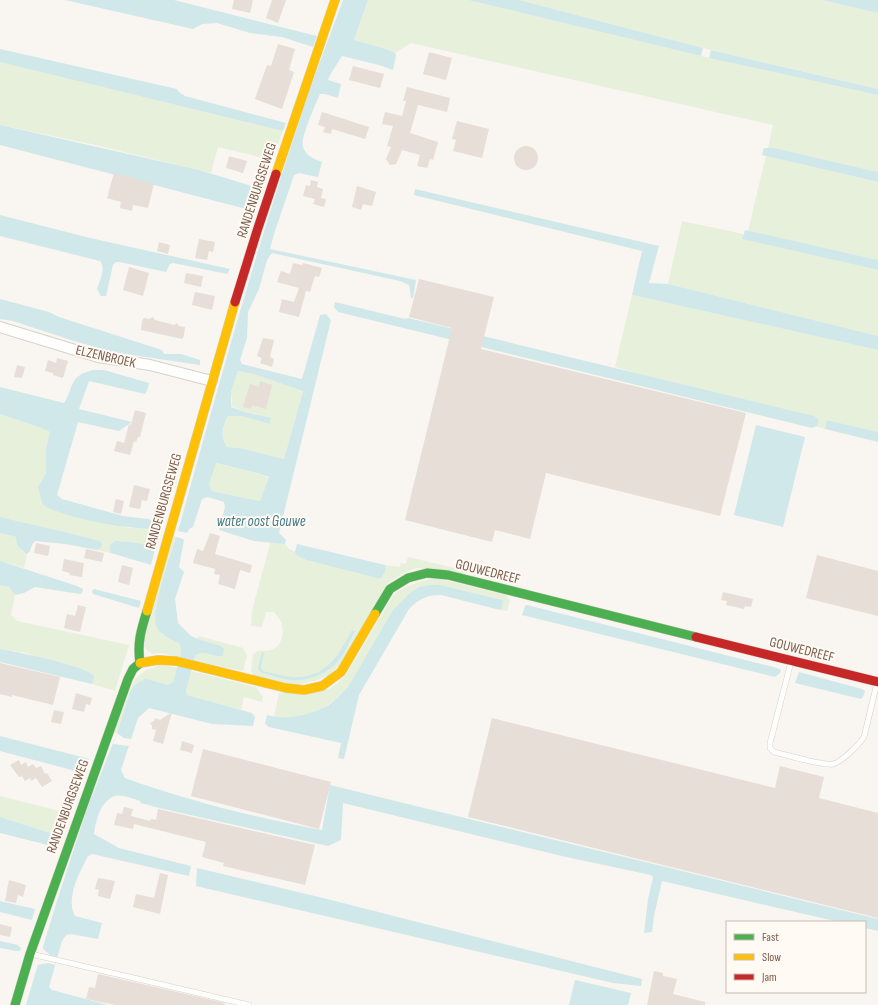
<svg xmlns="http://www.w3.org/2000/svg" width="878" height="1005" font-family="'Sofia Sans Condensed',sans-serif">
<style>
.green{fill:#e7f0db;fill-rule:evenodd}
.water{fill:#d0e8ea;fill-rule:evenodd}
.pier{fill:#f9f5f0}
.building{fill:#e6ded7}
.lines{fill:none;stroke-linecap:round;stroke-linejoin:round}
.lane-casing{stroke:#d7d1cb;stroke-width:6}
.street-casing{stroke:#d7d1cb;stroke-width:12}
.fast-casing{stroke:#d9d2cb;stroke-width:10}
.slow-casing{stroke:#d9d2cb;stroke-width:10}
.jam-casing{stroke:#d9d2cb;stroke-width:10}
.lane{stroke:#fefefd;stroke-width:5}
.street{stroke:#fefefd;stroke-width:10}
.fast{stroke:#4caf50;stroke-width:9}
.slow{stroke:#ffc107;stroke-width:9}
.jam{stroke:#c62828;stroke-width:9}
.labels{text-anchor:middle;stroke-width:4;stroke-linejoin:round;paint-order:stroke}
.street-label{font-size:14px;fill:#7a5c4d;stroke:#fffaf3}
.water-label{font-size:15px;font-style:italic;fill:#437c86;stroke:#fffaf3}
</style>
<rect width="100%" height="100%" fill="#f9f5f0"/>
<path class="green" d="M368,0H468L701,56L878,95V172L774,148H768L773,125L411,43L395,53L383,48L354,40Z
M519,0H822L878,13V89L703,48Z
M0,62L283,131L272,160L218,147L211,173L91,144L0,125Z
M766,156L878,182V260L748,231Z
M682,221L743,234V239L878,270V336L668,284Z
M632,295L878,350V432L827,420L825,427V429L615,367Z
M238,371L253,374L303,391L284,459L240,448L227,447C220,436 223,427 228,416H242L269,424L257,414L245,412L231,406L232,401L231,392Z
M0,414L39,427L50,432L46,448V473L38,487L42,503L80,518L130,528L161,529L156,546L131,542L116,541L109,549L111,553L97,550L101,548L102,544L100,541L65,532L0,517Z
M215,463L257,473L269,478L260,501L212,491L209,484Z
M0,533L16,537L22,551L25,554H27L24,568L0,561Z
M173,536L176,537L157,605L161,634L180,644L181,654L180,657L161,653L152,654L145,648L144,639Z
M272,537L285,544L289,549L295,552L296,555L306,560L381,579L385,571V565L400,567L401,563L406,564L408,557L467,571L462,574L434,569L416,568L402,574L388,583L342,663L329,675L318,680L296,685L253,676L251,671L253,654C259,648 264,652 271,650C283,647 285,629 280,620C279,617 276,615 274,612H266L262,627L251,626L252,610ZM352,630L339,660L309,678L290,680L259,671L264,653L261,667L263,671C274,673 287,678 299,677C313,677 329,668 337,657C343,649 347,639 352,630Z
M430,579H440L506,595L510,601L507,611L500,610L503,603V600L440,585L419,587C403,609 384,631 368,653C361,664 356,677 348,687C332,707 299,723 274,717L279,693L329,689L338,683L346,675L394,594C406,586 416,582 430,579Z
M0,585L9,587L15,595L11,615L17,621L129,645L115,691L92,684L93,682L27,653L0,649Z
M199,636L243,648L247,656L243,671L194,661L193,644Z
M161,665L178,668L173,682L168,685L151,680L130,692L117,733L114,732L134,680L146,670Z
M191,671L256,687L263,697L262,702L244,697L241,710L187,695L186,691Z
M0,796L68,813L60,836L0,817Z"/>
<path class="water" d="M65,0H174L317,36L313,47L282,37L250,33L217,23L202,24L193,29Z
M343,0H368L354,40L383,48L395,53L396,56L393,70L379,65L342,56L330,75L328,80L341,84L338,98L325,94H320C316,103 300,138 303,147C306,156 314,159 322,162L318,177L299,173L294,175L274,234L270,249L416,280L413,298H411L409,285L400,281L272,253L267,260L259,289L248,312L247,338L240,360L242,364L302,379L320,315L326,314L331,320L279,533L286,540L285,544L254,541L219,530L225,507L224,502L208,497L202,499L193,527L189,529L187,533L178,531C216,394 254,257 299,122C312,81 328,41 343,0ZM238,371L253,374L303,391L284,459L240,448L227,447C220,436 222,427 228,416H242L269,424L271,418L245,412L231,407V392ZM216,463L257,473L269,477L260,501L212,491L209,484Z
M468,0H519L703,48L701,56Z
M822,0H878V13Z
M0,49L177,89L179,92L185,96L286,123L283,131L0,62Z
M711,50L878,89V95L709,58Z
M0,125L199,170L262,189L254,211L0,145Z
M764,148H774L878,172V182L762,155Z
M415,189L659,246L649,283L668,284L878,336V350L632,295L642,251L414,195Z
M0,215L90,238L230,269L227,274L173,263L170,264L166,272L120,262H116L113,265L106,296H101L97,289C100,280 106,268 100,261L0,236Z
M745,230L878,260V270L742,239Z
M0,299L49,312L59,317L162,350L164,354H181L200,360V365L112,352L74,341L13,321L0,319Z
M335,302L405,319L408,318L814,416L819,420L817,426L812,428L338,312L334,307Z
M93,370H104L149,383L147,391L145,394L89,381L79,409L132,422L119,431L78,422L57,495L62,499L123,516L163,521L161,529C125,529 79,521 46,507L42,503L38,487L46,473V448L50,432L39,427L0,414V387L64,403C67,399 68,395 70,391C74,377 79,374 93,370Z
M827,420L878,432V442L825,429V427Z
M756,425L805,437L783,527L734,515Z
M0,517L65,532L100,541L102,544L101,548L97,550L65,544L35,541C30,545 32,553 26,554L17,545L16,537L0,533Z
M176,537L183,539L184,540L179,567L184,572L175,599L178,623L191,636L200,640L221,646L224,649L223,656C214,658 201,648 195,656L186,691L187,695L252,713L255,717L253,726L212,724L149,708L138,718L121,770L125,778C189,801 256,818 322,830L330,785L878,919V931L865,928V922H839L662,881L654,916L652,932L644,933L648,899L653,878L651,875L566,857L343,803L341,840L328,846L159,808L141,803L140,801C134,799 121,794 115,796C100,801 96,821 94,834L119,848L191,866L189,876L92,854L88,856C80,872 65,898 75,916L102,923L98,939L71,934L66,935L62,941L49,987L52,990L108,1005H26L54,910L87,809L117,733L130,692L134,686L139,682L145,679L151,680L168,685L173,682L181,654L180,644C171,639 159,635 156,625C151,610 171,554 176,537Z
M116,541L131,542L156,546L151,565L111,553C108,547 110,543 116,541Z
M297,544L385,565V571L381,579L306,560L296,555L295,552Z
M0,561L77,586L83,589L82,593L80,594L35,587L24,593L15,595L9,587L0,585Z
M431,585H440L503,600L502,608L500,610L441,595C426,595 419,599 409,609L359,695L344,759L338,758L341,743L269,727L265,724L267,715C287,721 309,715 327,706C335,701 342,693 348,687L393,610L409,594L419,587Z
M94,589L141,601L139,608L93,594L92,591Z
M527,605L777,668L781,670L780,673L775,677L522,615L525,606Z
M352,630L355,631C350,640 346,651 340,659C330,673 307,682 290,680C281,679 272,675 263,673L259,671L258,668L262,652L264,653L261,667L263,671C274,673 288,678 299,677C329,675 340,652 352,630Z
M0,649C17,652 84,665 94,676L93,682L92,684L0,662Z
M799,672L862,689L865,691L863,697L861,699L795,683Z
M0,736L82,757L89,759L83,773L0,751Z
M0,817L60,836L56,847L0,833Z
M197,868L327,899L642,979L641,986L613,983L196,886Z
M0,901L35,909L32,920L0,912Z
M0,941L18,945L21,948L20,951H16L0,948Z
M575,980L631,993L628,1005H569Z"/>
<path class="pier" d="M117,733L124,738L131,739L129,746L113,744Z
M42,948L50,955L57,957L55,965L49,963L37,965Z"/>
<path class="building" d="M234,0H253L250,13L232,9Z
M272,0H286L278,23L266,18Z
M278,44L295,49L289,70L294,72L282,109L255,99L267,65L271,66Z
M429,52L452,58L446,80L423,74Z
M353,66L384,74L380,88L349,80Z
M407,87L450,98L447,112L418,105L410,133L438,142L433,160L430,159L427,168L417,166L420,155L402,150L396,164L390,165L386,159L391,147L387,146L393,126L382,124L385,112L402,116L406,101H403Z
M322,112L369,127L365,139L332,129L331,134L323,132L325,127L318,125Z
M457,121L489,129L482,158L453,151L456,140L452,139Z
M514 158a12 12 0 1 1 24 0a12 12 0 1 1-24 0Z
M229,156L247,161L243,173L226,168Z
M114,173L154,184L148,208L133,205L132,211L120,208L121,202L107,198Z
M311,180L318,182L317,187L323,189L321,198L326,199L324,207L313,204L315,199L303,196L306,185L310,186Z
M357,186L376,192L372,206L363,204L361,210L352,207Z
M199,239L215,242L213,252L209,251L207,260L195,258Z
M159,242L170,245L168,254L157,251Z
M293,263L302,265L303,263L322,268L319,277L315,276L310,292L306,291L299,317L279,312L282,299L294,302L299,288L277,282L281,271L290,274Z
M129,267L149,273L143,296L123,290Z
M186,273L203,276L201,287L184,283Z
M419,279L494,297L481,349L746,413L720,516L546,473L530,539L495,530L492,542L405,520L452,328L409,317Z
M195,292L215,296L212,310L192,305Z
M153,317L155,320L174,325L177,323L179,326L185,327L184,336L182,339L141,330L142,321L144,318L149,319Z
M263,338L274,340L270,357L274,359L272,367L260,363L262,358L257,356Z
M57,358L68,361L63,378L53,375V373L45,371L48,360L56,363Z
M17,365L25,367L22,378L14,377Z
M260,381L272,385L266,409L252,405L251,409L243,407L250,384L259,387Z
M135,410L146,413L140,437H138L136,442L134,441L130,455L114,451L117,441L124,443L129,424L131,425Z
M134,485L150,489L147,501L142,500L140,509L129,507Z
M116,499L124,501L121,514L113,512Z
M210,533L220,536L215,554L252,565L250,573L240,570L235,589L218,584L220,575L214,574L215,569L193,563L197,549L203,551Z
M36,543L50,546L48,556L34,553Z
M86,549L104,553L102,562L84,558Z
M817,555L878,571V616L806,598Z
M64,559L84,563L82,577L69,575L70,573L62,571Z
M122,565L133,568L129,585L118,582Z
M723,592L753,599L751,607L745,606L744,609L726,605L727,601L721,600Z
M78,605L86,607L80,632L64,628L67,614L75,616Z
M0,663L60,677L53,705L12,695V697L0,694Z
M76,693L92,698L90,705L86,704L84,712L72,709Z
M54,710L64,712L61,724L51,722Z
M172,712L163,744L153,741L156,730L152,729V726L150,723L154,721L155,718L160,720Z
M492,718L775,788L780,766L824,777L819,798L878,813V918L468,817Z
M182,741L194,745L192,753L180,750Z
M203,749L331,782L319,829L191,796Z
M19,760L21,765L26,762L28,767L33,764L36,768L41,766L45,774L47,773L52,781L42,787L36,778L31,781L30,778L25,781L22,776L19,777L10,765Z
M124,807L133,809L131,816L150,821L151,819L156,820L158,809L315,845L305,885L223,866L224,863L202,857L206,842L134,824L133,829L114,825L117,813L122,814Z
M160,873L168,875L160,914L133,907L136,894L154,898Z
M98,878L115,881L110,899L98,896L99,890L95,889Z
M9,880L26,885L23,897L18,895L16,903L5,901Z
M0,924L12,927L10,937L0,935Z
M654,971L663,973V976L677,979L673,994L705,1002V1005H647Z
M98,974L225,1003L224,1005H115L86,999L89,987L95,988Z"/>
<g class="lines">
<defs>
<path id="lane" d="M791,662L770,743V748L774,752C787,755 822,766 833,764C841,762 859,745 864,737L877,683
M31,954L249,1005"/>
<path id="street" d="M0,327L98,357L150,365L212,381"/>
<path id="fast" d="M375,614L390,589L408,578L427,573L448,575L696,637
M15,1005L30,954L128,679L133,669L140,663C137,643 141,630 147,611"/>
<path id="slow" d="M276,174L335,0
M147,611L235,302
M140,663L158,660L176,661L286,688L304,690L322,686L341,672L375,614"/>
<path id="jam" d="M235,302L257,231L276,174
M696,637L878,682"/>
</defs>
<use href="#lane" class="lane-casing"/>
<use href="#street" class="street-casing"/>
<use href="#fast" class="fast-casing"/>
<use href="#slow" class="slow-casing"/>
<use href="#jam" class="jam-casing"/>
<use href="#lane" class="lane"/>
<use href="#street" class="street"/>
<use href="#fast" class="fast"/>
<use href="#slow" class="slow"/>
<use href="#jam" class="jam"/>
</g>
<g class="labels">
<g class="street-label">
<text transform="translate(256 190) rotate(-72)" y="5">RANDENBURGSEWEG</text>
<text transform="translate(106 356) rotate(13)" y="5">ELZENBROEK</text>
<text transform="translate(163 501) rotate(-74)" y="5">RANDENBURGSEWEG</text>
<text transform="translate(488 571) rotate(14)" y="5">GOUWEDREEF</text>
<text transform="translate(802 649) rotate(14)" y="5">GOUWEDREEF</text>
<text transform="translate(67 806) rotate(-70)" y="5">RANDENBURGSEWEG</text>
</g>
<g class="water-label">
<text x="261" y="526">water oost Gouwe</text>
</g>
</g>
<rect x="726" y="921" width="140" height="72" fill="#fffaf3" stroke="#cabbb1"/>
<rect x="734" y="934" width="20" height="6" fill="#4caf50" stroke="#cabbb1"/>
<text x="762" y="941" font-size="12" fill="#7a5c4d">Fast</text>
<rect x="734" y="954" width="20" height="6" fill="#ffc107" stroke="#cabbb1"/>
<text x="762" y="961" font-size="12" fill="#7a5c4d">Slow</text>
<rect x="734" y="974" width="20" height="6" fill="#c62828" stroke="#cabbb1"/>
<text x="762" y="981" font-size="12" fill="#7a5c4d">Jam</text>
</svg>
